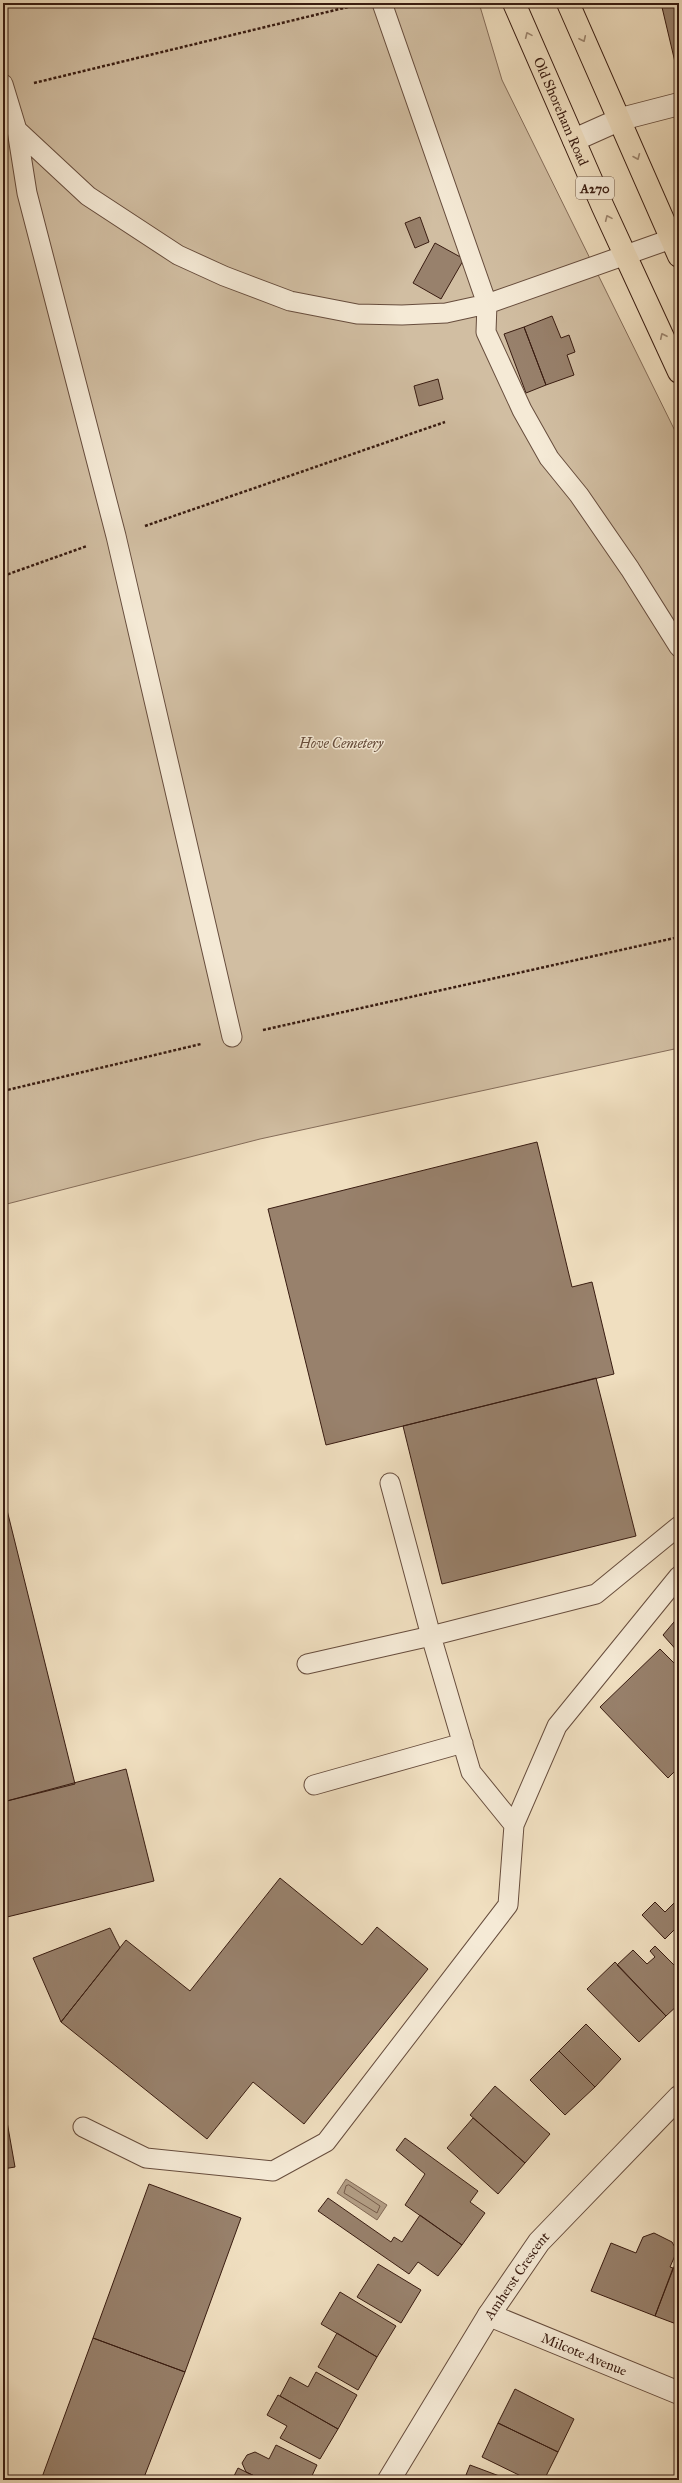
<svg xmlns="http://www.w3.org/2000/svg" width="682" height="2483" font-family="'IM FELL Great Primer',serif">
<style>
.green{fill:#d1bea2;stroke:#856d5a}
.water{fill:#b29d84;stroke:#826956}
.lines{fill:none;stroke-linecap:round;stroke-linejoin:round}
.shore{stroke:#765c4a;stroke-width:1}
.building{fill:#98816c;stroke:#391c11}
.service-casing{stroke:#674d3d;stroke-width:21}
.minor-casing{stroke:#674d3d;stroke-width:24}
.primary-casing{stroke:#391c11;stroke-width:24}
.path{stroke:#391c11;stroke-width:2.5;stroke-dasharray:3 2;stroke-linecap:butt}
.service{stroke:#f5ead6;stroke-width:19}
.minor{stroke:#f5ead6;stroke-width:22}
.primary{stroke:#f0dfc0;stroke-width:22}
.oneway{stroke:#9e8771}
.labels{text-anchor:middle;stroke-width:3;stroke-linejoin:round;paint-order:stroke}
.shield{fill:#f5ead6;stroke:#715a4c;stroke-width:1}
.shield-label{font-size:13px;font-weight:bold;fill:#391c11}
.street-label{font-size:14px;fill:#391c11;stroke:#f5ead6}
.park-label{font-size:14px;font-style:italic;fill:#674d3c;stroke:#f5ead6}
</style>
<rect width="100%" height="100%" fill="#f0dfc0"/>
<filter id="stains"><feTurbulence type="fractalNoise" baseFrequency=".005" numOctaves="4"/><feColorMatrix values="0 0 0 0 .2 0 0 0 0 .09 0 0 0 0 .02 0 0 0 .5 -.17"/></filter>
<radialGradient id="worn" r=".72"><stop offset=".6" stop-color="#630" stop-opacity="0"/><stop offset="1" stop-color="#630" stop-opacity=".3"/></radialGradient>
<path class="green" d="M3,3H479L502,80L679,439V1048L260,1139L3,1205Z"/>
<path class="water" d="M346,2179L387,2205L377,2220L337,2193Z"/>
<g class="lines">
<path class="shore" d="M349,2185L380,2206L377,2213L344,2193L346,2186Z"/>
</g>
<path class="building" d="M661,3H679V79Z
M420,217L429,242L415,248L405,223Z
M435,243L464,259L441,299L413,283Z
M552,316L561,338L569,335L575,352L567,355L574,375L546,385L524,327Z
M524,327L546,385L526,393L504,334Z
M438,379L443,399L419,406L414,386Z
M537,1142L572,1287L592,1282L614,1374L326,1445L268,1209Z
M596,1378L636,1536L442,1584L403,1426Z
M3,1502H5L75,1784L3,1802Z
M679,1616V1653L663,1635Z
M660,1649L679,1668V1767L668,1778L600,1707Z
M126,1769L154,1881L3,1918V1802Z
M280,1878L362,1945L377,1927L428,1969L304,2124L253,2082L207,2139L61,2022L126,1940L190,1991Z
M676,1901L679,1904V1931L676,1928L665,1939L642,1915L655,1902L665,1912Z
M110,1928L120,1948L61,2022L33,1958Z
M655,1946L679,1970V2004L666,2016L617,1965L633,1950L647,1964L655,1957L650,1951Z
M615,1962L666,2016L639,2042L587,1989Z
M586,2024L621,2059L595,2087L559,2051Z
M559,2051L595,2087L565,2115L530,2080Z
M495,2086L550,2134L525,2163L470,2115Z
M3,2099L15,2167L3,2169Z
M473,2118L525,2163L498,2194L447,2148Z
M405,2138L478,2191L470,2202L485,2213L462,2245L405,2205L425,2174L396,2150Z
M149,2184L241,2218L185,2372L93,2338Z
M328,2198L391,2242L394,2237L402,2242L420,2215L462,2245L438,2276L418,2262L409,2274L318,2211Z
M654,2233L672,2242L677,2251L670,2267L673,2268L655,2316L591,2291L611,2243L636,2253L643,2237Z
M679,2254V2325L655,2316Z
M378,2264L421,2290L401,2323L357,2297Z
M340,2292L396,2326L377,2357L321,2324Z
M337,2333L377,2357L358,2390L318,2367Z
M93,2338L185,2372L143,2480H41Z
M316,2372L357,2395L338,2429L280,2396L290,2377L308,2387Z
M515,2389L574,2419L558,2452L498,2423Z
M278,2395L338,2429L320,2459L280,2438L287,2426L267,2415Z
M498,2423L558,2452L544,2480H529L482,2457Z
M276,2445L317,2465L310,2480H263L246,2472L242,2463L247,2455L255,2452L269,2459Z
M470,2465L510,2480H464Z
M238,2468L246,2472L263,2480H232Z"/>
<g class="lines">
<defs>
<path id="service" d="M382,3L487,304L486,332L522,410L549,458L579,495L630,569L679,647
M3,84L17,130L88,196L178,255L224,276L290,301L357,314L402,315L446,313L487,304L671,239
M17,130L27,193L116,536L232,1037
M390,1483L431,1636L596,1594L679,1526
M314,1785L463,1743
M514,1825L557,1726L679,1576
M83,2127L146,2158L273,2171L326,2142L508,1905L514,1825L471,1772L431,1636L307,1664"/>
<g id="minor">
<path d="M574,140L621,119L679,104"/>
<path id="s1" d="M489,2315L679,2393"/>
<path id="s2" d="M389,2480L489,2315L539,2242L679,2097"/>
</g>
<g id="primary">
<path id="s3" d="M514,3L603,207L679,372"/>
<path d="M568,3L679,256"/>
</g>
</defs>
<use href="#service" class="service-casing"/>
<use href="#minor" class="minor-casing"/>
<use href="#primary" class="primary-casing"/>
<path class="path" d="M34,83L352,6
M145,526L445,422
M3,576L87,546
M263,1030L679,937
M3,1091L201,1044"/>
<use href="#service" class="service"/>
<use href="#minor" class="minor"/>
<use href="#primary" class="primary"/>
</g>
<defs><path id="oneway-chevron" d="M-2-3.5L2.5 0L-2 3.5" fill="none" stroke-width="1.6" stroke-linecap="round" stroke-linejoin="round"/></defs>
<g class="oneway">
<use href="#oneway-chevron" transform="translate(528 35) rotate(-114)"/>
<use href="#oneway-chevron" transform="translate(583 39) rotate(65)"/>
<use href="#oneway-chevron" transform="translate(637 157) rotate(67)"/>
<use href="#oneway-chevron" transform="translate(608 218) rotate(-114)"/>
<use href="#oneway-chevron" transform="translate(663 336) rotate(-115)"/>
</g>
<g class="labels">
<rect class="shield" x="576" y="177" width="38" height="22" rx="3"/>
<g class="shield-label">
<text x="595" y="193">A270</text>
</g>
<g class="street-label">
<text dy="5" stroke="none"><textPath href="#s3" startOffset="118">Old Shoreham Road</textPath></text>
<text dy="5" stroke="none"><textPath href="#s2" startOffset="241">Amherst Crescent</textPath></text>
<text dy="5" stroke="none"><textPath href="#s1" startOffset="103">Milcote Avenue</textPath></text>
</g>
<g class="park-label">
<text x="341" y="748">Hove Cemetery</text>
</g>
</g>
<rect width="682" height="2483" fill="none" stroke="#f0dfc0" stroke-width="16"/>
<rect x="4" y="4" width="674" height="2475" fill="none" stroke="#391c11" stroke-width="2"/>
<rect x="8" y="8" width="666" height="2467" fill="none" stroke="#391c11"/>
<rect width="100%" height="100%" filter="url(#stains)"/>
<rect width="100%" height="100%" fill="url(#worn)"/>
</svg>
